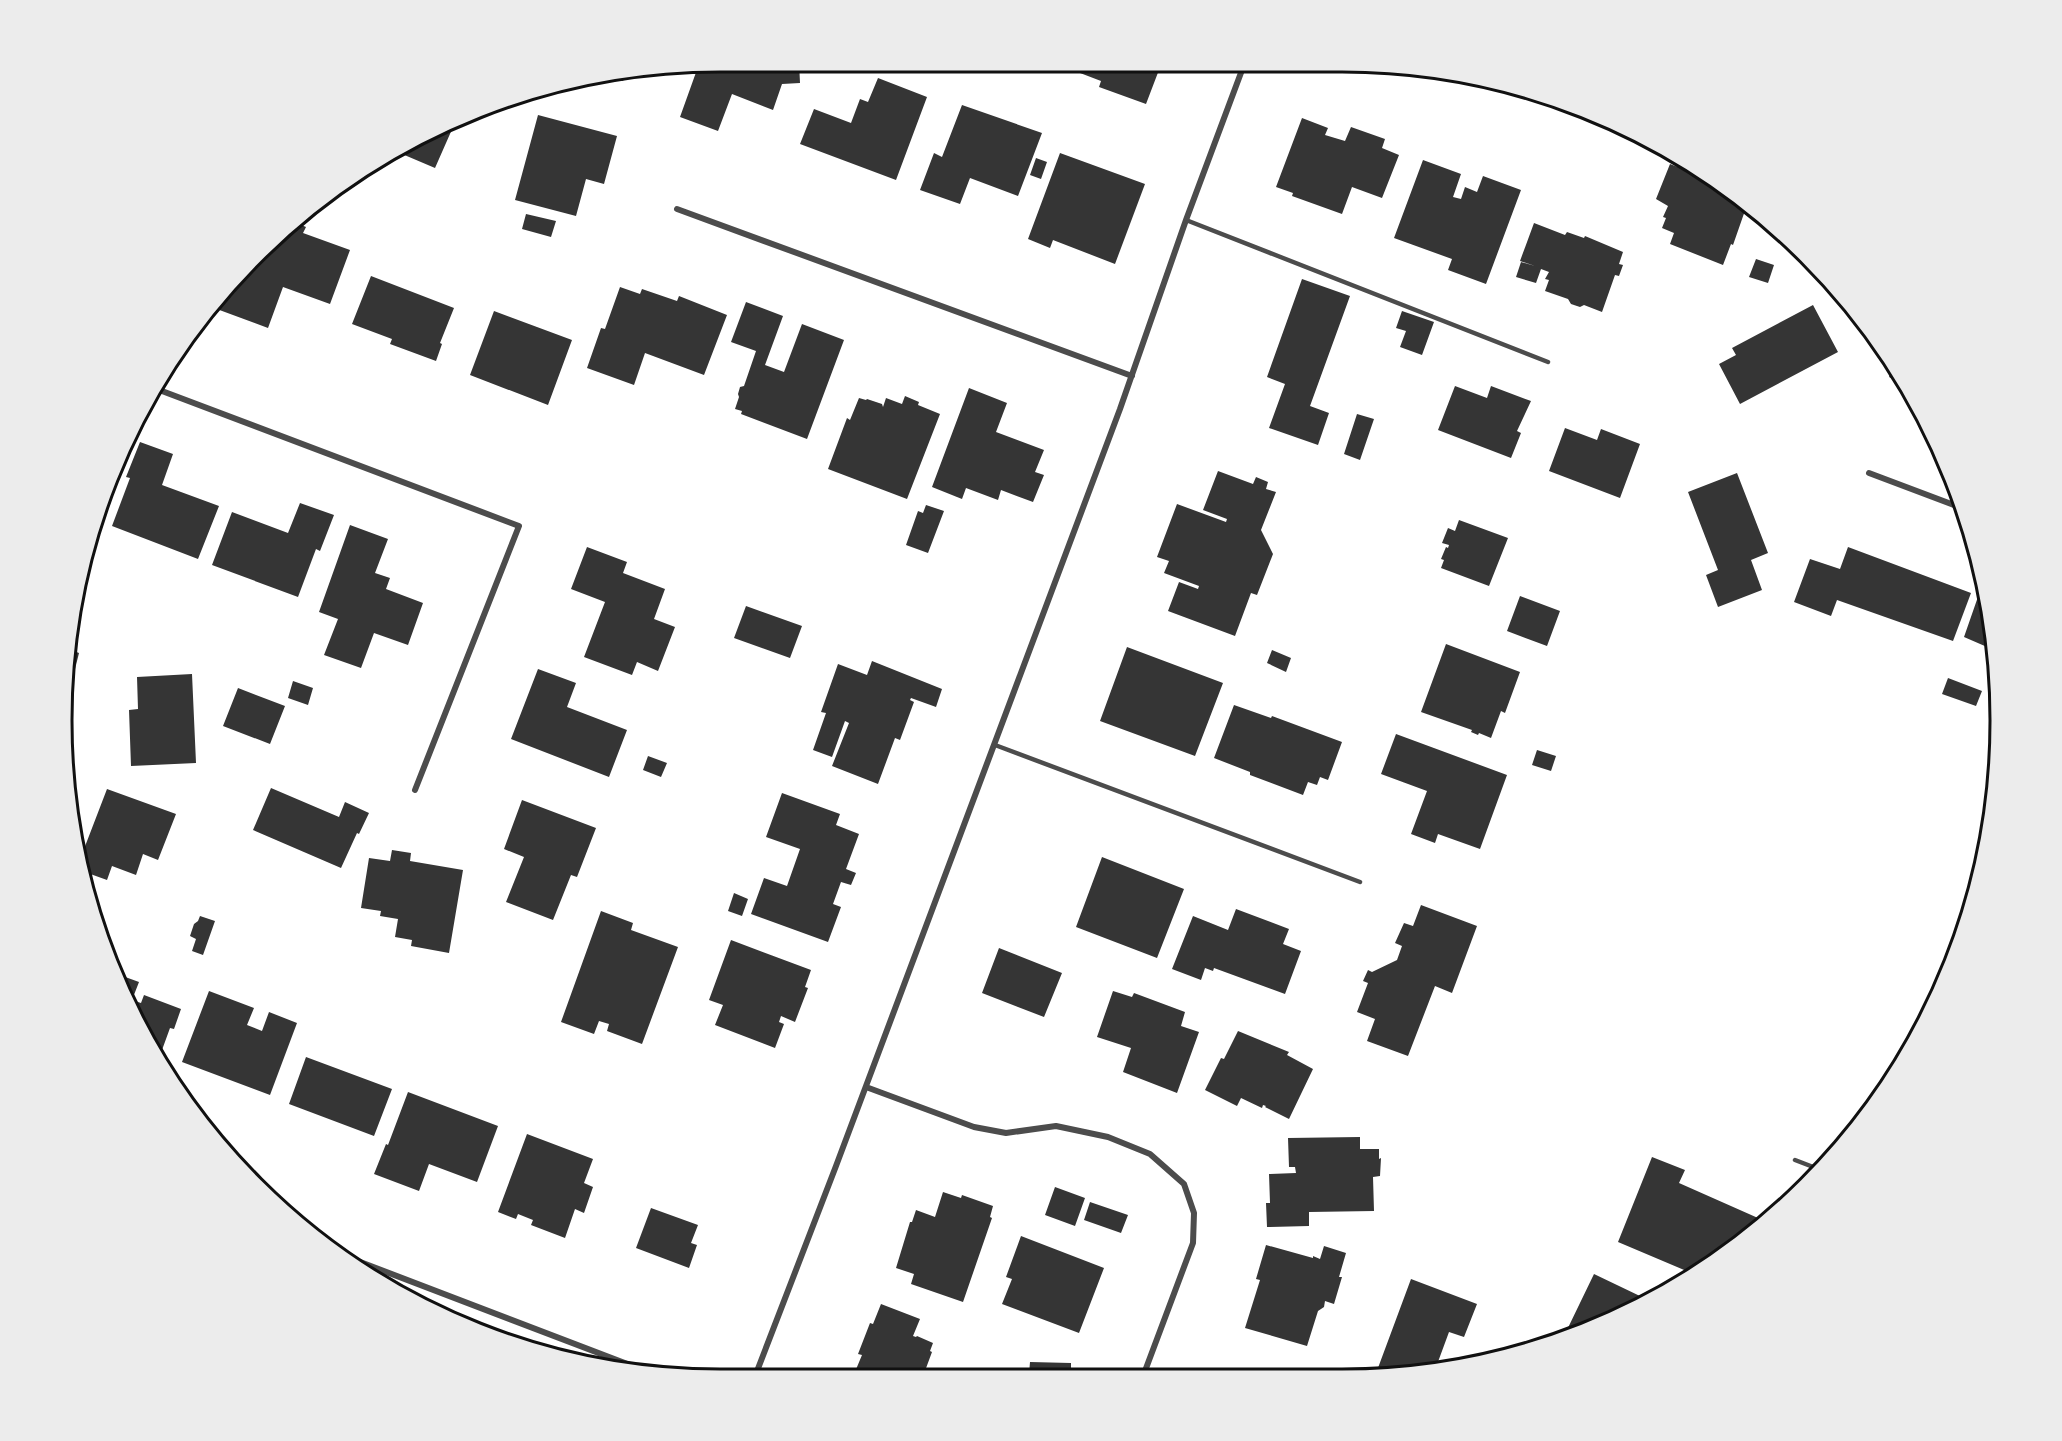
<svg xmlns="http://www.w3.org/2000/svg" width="2062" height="1441" font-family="'Open Sans',sans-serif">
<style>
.building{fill:#353535}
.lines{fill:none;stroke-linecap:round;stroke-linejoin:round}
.service{stroke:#4c4c4c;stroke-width:4.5}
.minor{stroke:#4c4c4c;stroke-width:6}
.rim{fill:none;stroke:#111;stroke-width:3}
</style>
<rect width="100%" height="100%" fill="#fff"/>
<path class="building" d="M720,62H799L800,83L782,84L773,110L732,94L718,131L680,117L699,64Z
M965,62H978L979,65L968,69Z
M1070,62H1162L1146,104L1099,87L1101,81L1067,68Z
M626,74L623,81L609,76Z
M878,78L927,97L896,180L800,144L814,109L851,123L860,99L868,102Z
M962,105L1042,133L1018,196L970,178L960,204L920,190L934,153L942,157Z
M538,115L617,136L604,184L586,179L576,216L515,200Z
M457,118L435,168L395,151Z
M1302,118L1328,128L1325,135L1345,141L1351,127L1385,139L1382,148L1399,155L1382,198L1352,187L1342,214L1292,196L1293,193L1276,187Z
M1060,153L1145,184L1115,264L1053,240L1050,248L1028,239Z
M1036,158L1047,162L1041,179L1030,175Z
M1423,160L1461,174L1453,197L1461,199L1465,187L1477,192L1483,176L1521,190L1486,284L1448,270L1452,259L1394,238Z
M1670,164L1721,184L1748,202L1733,245L1731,244L1723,265L1670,244L1674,233L1662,228L1666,218L1663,217L1668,206L1656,199Z
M1750,204L1764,216L1761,217L1752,214L1749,207Z
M526,214L556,221L551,237L522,229Z
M297,223L306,227L303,233L350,250L330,304L283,287L268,328L214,308L219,294L225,286Z
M1534,223L1565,235L1567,232L1584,238L1585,236L1623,252L1619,264L1623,265L1619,276L1615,275L1602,312L1584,305L1580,307L1571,304L1568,299L1545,291L1549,280L1545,279L1549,272L1541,269L1536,283L1516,277L1521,262L1535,266L1520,261Z
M1756,259L1774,265L1768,283L1749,277Z
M371,276L454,308L440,343L442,344L436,361L390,344L392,339L352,324Z
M1302,279L1350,296L1310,406L1329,413L1318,445L1269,428L1285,384L1267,377Z
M620,287L640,294L642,289L677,301L679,296L727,315L704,375L645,353L634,385L587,368L601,328L605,329Z
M746,302L783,316L765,365L784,372L802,324L844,340L807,439L741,414L742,411L735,409L739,397L738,394L740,387L744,386L756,351L731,342Z
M1813,305L1838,352L1740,404L1719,364L1736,355L1732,348Z
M494,311L572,340L548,405L470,375Z
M1402,311L1434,322L1422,355L1400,347L1406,331L1396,328Z
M1895,365L1906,385L1889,377Z
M1455,386L1487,398L1491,386L1531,401L1517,431L1521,433L1511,458L1438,430Z
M969,388L1007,403L996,432L1044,450L1035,472L1044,475L1033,502L1001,490L998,500L966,488L962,499L932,487Z
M905,396L919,402L918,405L940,414L907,499L828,469L847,418L850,420L859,398L866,400L867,399L882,404L883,407L886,398L902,404Z
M1357,414L1374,419L1360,460L1344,454Z
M1565,428L1597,440L1601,429L1640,444L1620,498L1549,471Z
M140,442L173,454L162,485L219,506L198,559L112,526L130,478L126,477Z
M1218,471L1253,484L1256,477L1268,482L1266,489L1276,492L1261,530L1273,554L1257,595L1251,593L1235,636L1168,611L1179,582L1198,589L1199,586L1164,573L1169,561L1157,557L1177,504L1226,522L1227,519L1203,510Z
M1737,473L1768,553L1751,560L1762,590L1718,607L1706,575L1718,570L1688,492Z
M300,503L334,515L320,551L316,549L298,597L212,565L232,512L288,533Z
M926,505L944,511L928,553L906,545L918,511L923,513Z
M1459,520L1508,538L1489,586L1441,568L1444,560L1441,559L1446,547L1448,548L1449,545L1442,543L1448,528L1455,531Z
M350,525L388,539L375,573L390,578L386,589L423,603L408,645L374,633L361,668L324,655L338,619L319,612Z
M587,547L627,562L623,573L665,589L654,619L675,627L658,671L637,662L632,675L584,657L605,602L571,589Z
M1848,547L1971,593L1953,641L1837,600L1831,616L1794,602L1810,559L1840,569Z
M1980,591L1988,594L1994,650L1964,637Z
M1520,596L1560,611L1547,646L1507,631Z
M746,606L802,626L790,658L734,638Z
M1446,644L1520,672L1505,713L1501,711L1491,738L1479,733L1478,735L1471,732L1472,730L1421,712Z
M1127,647L1223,683L1195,756L1100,721Z
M67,648L79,653L73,677L65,694Z
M1272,650L1291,658L1286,672L1267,663Z
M872,661L942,689L936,707L911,698L910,700L914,702L900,740L895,738L878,784L832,766L849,723L845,721L832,757L813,750L826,713L821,712L838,664L867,675Z
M538,669L576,683L567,707L627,730L609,777L511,739Z
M192,674L196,763L131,766L129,710L138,709L137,677Z
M1948,678L1982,691L1976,706L1942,694Z
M293,681L313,688L308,705L288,698Z
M238,688L285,706L270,744L223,726Z
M1234,705L1271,718L1272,716L1342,742L1328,780L1320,777L1317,785L1308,782L1303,795L1250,775V772L1214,758Z
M1396,734L1507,775L1480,849L1438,834L1435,843L1411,834L1427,791L1381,774Z
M1537,750L1556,756L1551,771L1532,765Z
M648,756L667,763L661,777L643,770Z
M271,788L339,817L345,802L369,813L359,834L357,833L341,868L253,830Z
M107,789L176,814L158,860L143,854L136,875L112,866L107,880L82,871L79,862Z
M782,793L840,814L836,825L859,834L846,869L856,873L851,885L841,882L833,904L841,907L828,942L751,914L764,878L787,886L800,849L766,837Z
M522,800L596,828L577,877L571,875L553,920L506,902L524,857L504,849Z
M392,850L411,853L410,861L463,870L449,953L411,946L412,940L395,937L398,919L380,916L381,911L361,908L369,858L390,861Z
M1102,857L1184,889L1157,958L1076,927Z
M734,893L748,899L742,916L728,911Z
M1421,905L1477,926L1452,993L1435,986L1408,1056L1367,1041L1375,1019L1357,1012L1368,983L1363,981L1368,970L1372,972L1397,960L1402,946L1395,943L1404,923L1413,926Z
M1236,909L1289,929L1283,944L1301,951L1285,994L1214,968L1213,971L1205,968L1201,980L1172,969L1193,916L1228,930Z
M601,911L633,923L631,930L678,947L642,1044L607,1031L609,1024L599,1021L594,1034L561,1022Z
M200,916L215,921L203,955L192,951L196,939L190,936L194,924L198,921Z
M731,940L811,970L805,987L808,988L795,1022L781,1016L779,1022L784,1024L775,1048L715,1025L723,1005L709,1000Z
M999,948L1062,973L1044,1017L982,993Z
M117,974L139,982L132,1000L141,1003L144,995L181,1009L174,1029L170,1028L158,1061L130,1012Z
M209,991L254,1008L247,1025L262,1031L269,1012L297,1023L270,1095L182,1062Z
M1113,991L1132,997L1134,993L1185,1012L1181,1026L1199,1032L1177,1093L1123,1072L1131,1048L1097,1037Z
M1238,1031L1289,1052L1287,1055L1313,1069L1289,1119L1265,1107L1266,1106L1263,1105L1262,1108L1241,1098L1237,1106L1205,1090L1221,1058L1224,1059Z
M306,1057L392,1089L374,1136L289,1104Z
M408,1092L498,1126L477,1182L429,1164L419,1191L374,1174L386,1144L388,1145Z
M527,1134L593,1159L584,1183L593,1187L584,1213L575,1209L565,1238L531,1225L533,1220L518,1214L516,1219L498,1212Z
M1360,1137V1149H1379V1159L1381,1158L1380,1176L1373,1177L1374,1211L1309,1212V1226L1267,1227L1266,1203H1270L1269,1174L1296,1173L1295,1167H1289L1288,1138Z
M1652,1157L1685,1170L1679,1183L1758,1218L1752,1232L1708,1268L1696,1275L1618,1242Z
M1055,1187L1085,1198L1075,1226L1045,1215Z
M943,1192L961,1198L962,1195L993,1206L990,1217L992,1218L963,1302L911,1284L914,1274L896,1268L910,1222H912L916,1210L935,1217Z
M1090,1202L1128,1215L1121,1233L1084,1220Z
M651,1208L698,1225L691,1243L697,1245L689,1268L636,1248Z
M1021,1236L1104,1268L1079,1333L1002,1304L1012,1279L1006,1277Z
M1266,1245L1313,1258V1256L1320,1259L1324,1246L1346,1253L1339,1277H1342L1334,1304L1325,1301L1324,1307L1318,1311L1307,1346L1245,1328L1260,1280L1256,1279Z
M1594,1274L1642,1297L1636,1310L1565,1334Z
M1411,1279L1477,1304L1464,1337L1449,1332L1435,1370L1375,1376Z
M881,1304L920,1319L913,1336L916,1337L917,1336L933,1343L930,1351L932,1352L922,1379H852L862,1355L858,1354L870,1323L873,1324Z
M1030,1362L1071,1363V1379H988V1373L1029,1374Z"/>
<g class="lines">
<path class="service" d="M1186,220L1548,362
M995,745L1360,882
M1795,1160L1821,1170"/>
<path class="minor" d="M677,209L1132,376
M154,388L519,526L415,790
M1869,473L1962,508
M866,1087L974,1127L1006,1133L1056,1126L1108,1137L1150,1154L1184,1184L1194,1213L1193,1243L1142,1379
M334,1252L651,1373
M754,1379L836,1166L1120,409L1186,220L1245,62"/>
</g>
<path d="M0 0H2062V1441H0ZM720 72H1342A648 648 0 0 1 1990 720V721A648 648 0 0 1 1342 1369H720A648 648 0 0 1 72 721V720A648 648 0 0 1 720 72Z" fill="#ececec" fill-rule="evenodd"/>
<path class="rim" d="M720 72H1342A648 648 0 0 1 1990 720V721A648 648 0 0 1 1342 1369H720A648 648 0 0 1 72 721V720A648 648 0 0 1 720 72Z"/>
</svg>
